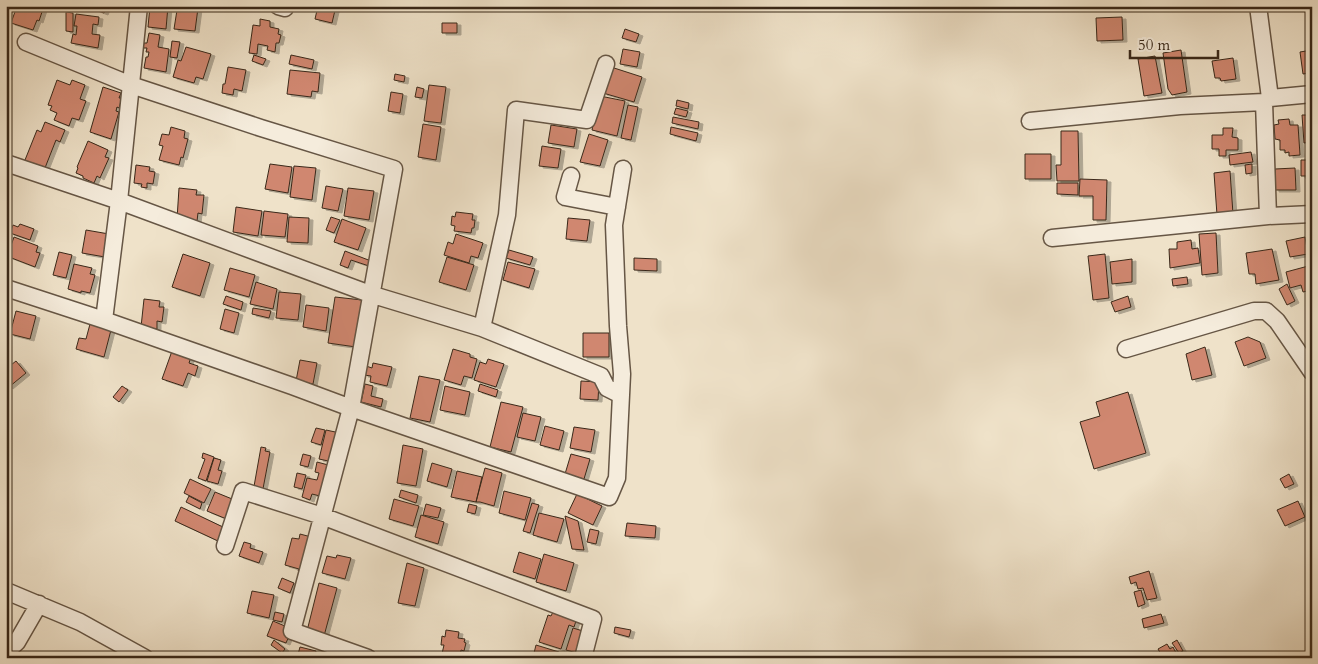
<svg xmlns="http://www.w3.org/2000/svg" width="1318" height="664" font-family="Cardo,serif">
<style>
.building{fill:#d08770;stroke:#392819;filter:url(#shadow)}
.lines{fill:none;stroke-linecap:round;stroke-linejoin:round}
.minor-casing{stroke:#665645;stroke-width:19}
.minor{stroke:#f5ecdc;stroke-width:16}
</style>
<defs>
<filter id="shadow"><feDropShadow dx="4" dy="2" stdDeviation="0" flood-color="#0004"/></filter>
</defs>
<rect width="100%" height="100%" fill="#efe2c9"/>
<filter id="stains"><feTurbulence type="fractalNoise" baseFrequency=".004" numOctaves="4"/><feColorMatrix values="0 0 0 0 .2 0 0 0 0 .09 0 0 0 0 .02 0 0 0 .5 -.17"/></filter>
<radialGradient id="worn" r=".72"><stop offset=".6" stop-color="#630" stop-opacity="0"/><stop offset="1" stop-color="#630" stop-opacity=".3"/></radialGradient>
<path class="building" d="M17,6H44L39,21L37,20L33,30L11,23Z
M88,6H107L104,13L88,7Z
M150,6H168L166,29L148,27Z
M186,6L198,8L195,31L174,29L177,10L185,11Z
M318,6H336L332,23L315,19Z
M66,12L73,13V32L66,31Z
M76,14L99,17L98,25L93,24L92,34L100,35L98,48L71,43L73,34L76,35L77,26H74Z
M1122,17L1123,40L1097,41L1096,18Z
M260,19L270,21V27L279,29L278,34L281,35L279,43H276L275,52L267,50L268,46L258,44L257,54L249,53L253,25L260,26Z
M442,23H457V33H442Z
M625,29L639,34L636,42L622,38Z
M149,33L160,35L158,47L169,49L166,72L144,68L146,57H148L149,52H146L147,48H143L144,43H147Z
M172,41L180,42L177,58L170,57Z
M186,47L211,54L203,79L196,77L194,83L173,77L178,60L181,61Z
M623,49L640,52L637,67L620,64Z
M1181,50L1187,92L1172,95L1168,89L1163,53Z
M1312,50V74H1311L1310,73L1303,74L1300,52Z
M254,55L266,59L263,65L252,61Z
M291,55L314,60L312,69L289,64Z
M1155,56L1162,93L1144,96L1138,59Z
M1233,58L1236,79L1221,81L1220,78H1215L1212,61Z
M228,67L246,70L242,91L234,89L233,95L222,93L223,84H225Z
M611,67L642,77L634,102L603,93Z
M290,70L320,73L318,92L312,91L311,97L287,94Z
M395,74L405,76L404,82L394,80Z
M57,80L70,85L72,80L85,85L80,99L86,101L79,120L72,118L69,126L54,120L57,113L50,110L52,106L48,105Z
M429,85L446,87L441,123L424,121Z
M103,87L121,93L119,98H122L119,108L117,107L116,111L119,112L111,139L90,132Z
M417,87L424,89L422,98L415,97Z
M391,92L403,94L400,113L388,111Z
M600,96L625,101L617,136L592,130Z
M677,100L689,103L688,109L676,106Z
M628,105L638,107L631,140L621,138Z
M676,108L688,111L686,117L674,114Z
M1302,115H1312V142L1304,143Z
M673,117L699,122L698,129L672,123Z
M1289,119L1290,125H1298L1300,155L1289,156V152L1285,153V150H1280V140L1275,139L1274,125L1279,124L1278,120Z
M45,122L65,130L60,142L56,140L43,173L23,165L37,130L41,132Z
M423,124L441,127L436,160L418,157Z
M551,125L577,129L574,147L548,143Z
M171,127L185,131L184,138L188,139L183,158L181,157L179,165L159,160L163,146L159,145L162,134L169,135Z
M671,127L698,133L696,141L670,134Z
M1223,128H1233L1232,137L1238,138V150H1226V156H1219V149H1212V135H1223Z
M1061,131H1078L1079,181H1057L1056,165H1061Z
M589,134L608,140L600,166L580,162Z
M88,141L108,150L105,157L109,158L100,178L97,176L94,183L83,178V176L76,173L78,168L77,167Z
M542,146L561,149L558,168L539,166Z
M1251,152L1253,162L1230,165L1229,155Z
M1025,154H1051V179H1025Z
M1301,160H1312V176H1301Z
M270,164L292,167L288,193L265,189Z
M1252,164V173L1246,174L1245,165Z
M136,165L150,167L149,171L155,172L153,184L147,183V188L141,187L142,184L134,183Z
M294,166L316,168L312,200L290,197Z
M1295,168L1296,190H1275V169Z
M1230,171L1233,214L1217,215L1214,173Z
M1080,179L1107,180L1106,220H1093V196H1079Z
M1057,183H1078V195L1057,194Z
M326,186L343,189L338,211L322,208Z
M179,188L197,190L196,195H204L202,214L198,213L197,221L177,219Z
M348,188L374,191L369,220L344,216Z
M236,207L262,211L258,236L233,232Z
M264,211L288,214L285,237L261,235Z
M456,212L473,214L472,220H475L474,228H472L471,233L454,231L455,226L451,225L452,216L455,217Z
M289,217L309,218L308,243L287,242Z
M331,217L340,220L334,233L326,230Z
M568,218L590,220L587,241L566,239Z
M342,219L366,228L358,250L334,242Z
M20,224L34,229L30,240L10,233L13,225L18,227Z
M86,230L109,234L105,257L82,253Z
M1216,233L1218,273L1202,275L1199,234Z
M456,234L483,243L478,258L471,256L469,263L444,255L448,242L453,244Z
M14,237L38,246L36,252L40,253L35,267L9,257L11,252L9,251Z
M1305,237L1308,254L1290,257L1286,241Z
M1191,240L1192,249L1198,248L1200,263L1170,268L1169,249H1177V242Z
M1272,249L1279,280L1256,284L1255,274H1249L1246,253Z
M509,250L533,257L530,265L506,258Z
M345,251L371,261L369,266L351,260L348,268L340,265Z
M59,252L72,255L66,278L53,275Z
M183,254L210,263L200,296L172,287Z
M1105,254L1109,298L1093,300L1088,256Z
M447,257L474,265L466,290L439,282Z
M634,258L657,259V271L634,270Z
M1132,259V282L1112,284L1110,262Z
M508,262L535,269L529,288L503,280Z
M74,264L92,268L90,274L95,275L90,293L81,291V293L68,289Z
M1312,265V290L1303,292L1301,285L1290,288L1286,272Z
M230,268L255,275L249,297L224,290Z
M1187,277L1188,284L1173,286L1172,279Z
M256,282L277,289L273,309L250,304Z
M1287,284L1295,301L1287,305L1279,289Z
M279,292L301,294L298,320L276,318Z
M226,296L243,302L241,310L223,304Z
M1128,296L1131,307L1115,312L1111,302Z
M335,297L362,300L356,347L328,343Z
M144,299L160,301L159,307H164L162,322L157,321V329L141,327Z
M306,305L329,308L326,331L303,327Z
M253,308L271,311L269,318L252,314Z
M225,309L239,313L234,333L220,329Z
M16,311L36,316L30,339L10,334Z
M90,324L111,330L104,357L76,349L79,338L86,339Z
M583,333H609V357H583Z
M1248,337L1260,342L1266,358L1244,366L1235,342Z
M1205,347L1212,375L1192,380L1186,354Z
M453,349L470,354V357L477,359L472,378L464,376L461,385L444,380Z
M172,351L191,357L189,363L198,366L195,376L188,373L183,386L162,379Z
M488,359L504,364L496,387L474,380L480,362L486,364Z
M300,360L317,363L313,384L296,381Z
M16,361L26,373L9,387L6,384V364L9,362L11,365Z
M373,363L392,367L387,386L370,382L371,376L364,375L366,366L372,368Z
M419,376L440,380L430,422L410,418Z
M581,381L599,382L598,400L580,399Z
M365,384L373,386L371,396L383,399L381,407L361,402Z
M480,384L498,390L496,397L478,391Z
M122,386L128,390L119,402L113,397Z
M445,386L470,392L465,415L440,410Z
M1128,392L1146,453L1094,469L1080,422L1100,416L1096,402Z
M501,402L523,407L511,452L490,447Z
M523,413L541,417L535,441L517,437Z
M545,426L564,431L559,450L540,445Z
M574,427L595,430L591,452L570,448Z
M316,428L325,430L321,445L311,442Z
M326,430L340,433L333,462L319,459Z
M403,445L423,449L416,486L397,483Z
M261,447L266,448L265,451L270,452L262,494L253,492Z
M203,453L214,457L206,481L198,478L205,459L202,458Z
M303,454L311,456L308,467L300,465Z
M571,454L590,459L584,479L565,474Z
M214,458L221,460L218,470L222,471L218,484L207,481Z
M317,462L332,466L324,497L312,494L310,500L302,497L307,478L317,480L319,473L315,472Z
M432,463L452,469L447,487L427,481Z
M485,468L502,473L494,506L480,502H476Z
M457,471L482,477L476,502L451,497Z
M297,473L306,475L302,489L294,487Z
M1289,474L1294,484L1285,488L1280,479Z
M190,479L211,489L204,503L184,493Z
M401,490L418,495L416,503L399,497Z
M504,491L531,498L525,520L499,513Z
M215,492L237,501L229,520L207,511Z
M577,494L602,506L593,525L568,513Z
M189,496L202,503L200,509L186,502Z
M394,499L419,506L413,526L389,519Z
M1298,501L1305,517L1285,526L1277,510Z
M532,503L539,505L530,533L523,531Z
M426,504L441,508L438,518L423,515Z
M469,504L477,506L475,514L467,512Z
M181,507L225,528L218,541L175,521Z
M539,513L564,519L557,542L533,535Z
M421,515L444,522L438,544L415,537Z
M565,516L578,521L584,550L572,549Z
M627,523L656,526L655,538L625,536Z
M590,529L599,531L596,544L587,542Z
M300,534L315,538L306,573L298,571L299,569L285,565L292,538L299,539Z
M244,542L251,544L250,548L263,552L259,563L239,556Z
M519,552L541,559L535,579L513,572Z
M544,554L574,563L566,591L536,582Z
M337,555L351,558L345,579L322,573L327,556L336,558Z
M407,563L424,568L415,606L398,603Z
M1149,571L1157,598L1147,600L1143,588L1138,589L1136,582L1131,584L1129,577Z
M282,578L294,583L290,593L278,588Z
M319,583L337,588L324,636L307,631Z
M1141,590L1145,604L1138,607L1134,592Z
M252,591L274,595L269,618L247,613Z
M554,610L577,618L574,627L569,625L561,649L539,642L548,615L551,616Z
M275,612L284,614L282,622L273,620Z
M1161,614L1164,623L1144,628L1142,619Z
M273,621L292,629L286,643L267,636Z
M615,627L631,630L629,637L614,633Z
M573,628L583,631L577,653L566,650Z
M446,630L459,632L458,638L465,639L464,642L466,643L464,651L461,650L460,658H441L444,645H441L442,636L445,637Z
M274,640L285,649L282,653L271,645Z
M1177,640L1183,651L1179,653L1172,643Z
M1167,644L1170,649L1173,647L1177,655L1172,658H1163L1158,649Z
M536,645L559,652L558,658H551L534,653Z
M300,647L316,651L314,658H297Z"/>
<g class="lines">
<defs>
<path id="minor" d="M278,6L285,8
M1258,6L1270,98
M26,42L131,85L261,128L394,169L351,408L292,631L368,658
M1264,102L1268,216
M1030,121L1180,106L1264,102L1270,98L1312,94
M6,163L119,201L370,294L482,328L601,376L607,388L621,395
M571,176L565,197L617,207
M1052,238L1268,216L1312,214
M6,288L104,320L292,386L351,408L609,497L617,478L622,374L618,326L614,225L623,169
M104,320L119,201L139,6
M482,328L507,215L516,110L587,120L606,64
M1126,349L1254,311H1266L1277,321L1312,372
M225,546L243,491L322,516L593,619L583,658
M6,591L80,622L145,658
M6,652L17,642L39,604"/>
</defs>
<use href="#minor" class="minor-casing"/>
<use href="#minor" class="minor"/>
</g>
<rect width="1318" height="664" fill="none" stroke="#efe2c9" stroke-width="25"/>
<rect x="8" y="8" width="1303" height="649" fill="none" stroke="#392819" stroke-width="2.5"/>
<rect x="12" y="12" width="1293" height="639" fill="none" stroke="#392819"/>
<path d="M1130 50v8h88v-8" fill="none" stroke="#392819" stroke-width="2.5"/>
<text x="1138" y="50" font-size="15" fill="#392819" stroke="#f5ecdc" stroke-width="4" paint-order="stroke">50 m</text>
<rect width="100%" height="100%" filter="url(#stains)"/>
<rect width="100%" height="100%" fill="url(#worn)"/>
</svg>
